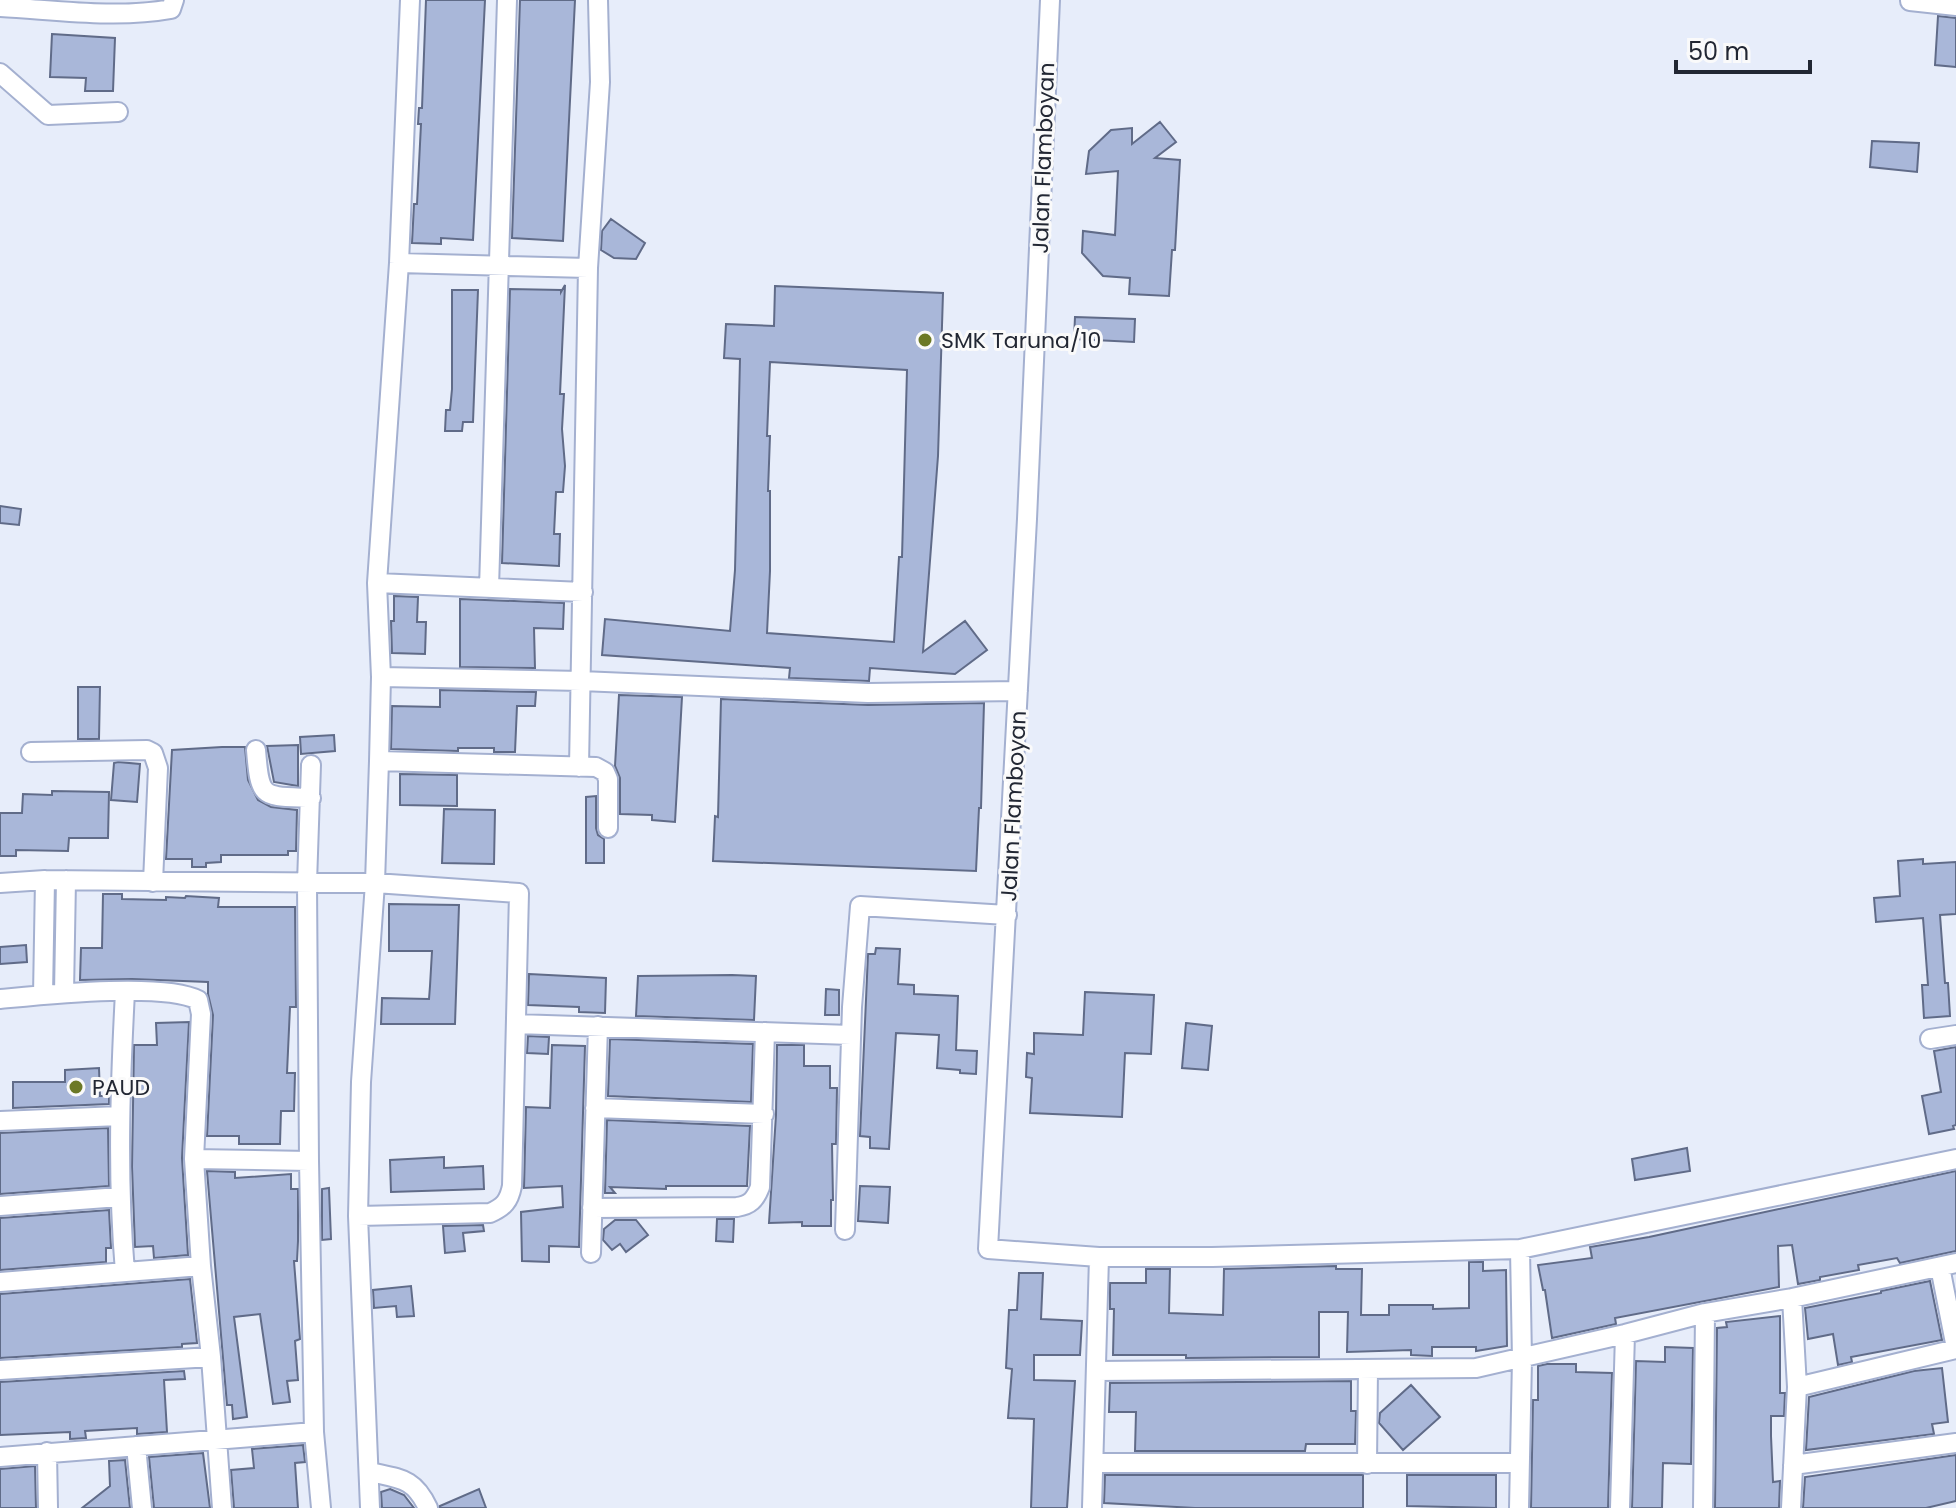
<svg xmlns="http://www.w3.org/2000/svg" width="1956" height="1508" font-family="Poppins,sans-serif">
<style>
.building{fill:#a9b7d9;stroke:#606b88;stroke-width:2;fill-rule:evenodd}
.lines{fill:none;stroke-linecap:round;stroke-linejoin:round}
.minor-casing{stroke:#a4b0d0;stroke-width:22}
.minor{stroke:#fff;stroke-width:18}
.poi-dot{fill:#6c7926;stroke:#fafafa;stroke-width:3}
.labels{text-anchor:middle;stroke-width:6;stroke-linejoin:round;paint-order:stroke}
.street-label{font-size:22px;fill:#222733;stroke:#fafafa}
.poi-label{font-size:22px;fill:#222733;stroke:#fafafa;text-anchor:start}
</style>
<rect width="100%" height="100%" fill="#e7edfa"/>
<path class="building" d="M426,0H485L473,240L441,238V244L412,243L414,204H417L421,124H418L419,108H422Z
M520,0H575L563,241L512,238Z
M1938,16L1956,18V67L1935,65Z
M52,34L115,38L113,91H85L86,78L50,77Z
M1160,122L1176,142L1155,158L1180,160L1175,250H1172L1169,296L1129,294L1130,278L1103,276L1082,253L1083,231L1115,235L1118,171L1086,174L1089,151L1111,130L1132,128V144Z
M1872,141L1919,143L1917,172L1870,167Z
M611,219L645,243L636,259L614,258L601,250L602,231Z
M565,285L560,394H564L562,429L565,466L563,492H556L554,534H560L559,566L502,563L510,289L561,290V292Z
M775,286L943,293L938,456L923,652L965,621L987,650L955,674L870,668L869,681L789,678L790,668L602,655L605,619L730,631L735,570L740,359L724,358L726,324L774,326ZM770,362L907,370L902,557H899L894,642L767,633L770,571V491H768L770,436H767Z
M452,290H478L473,422H463L462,431H445L446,410H450L452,389Z
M1075,317L1135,319L1134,342L1074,339Z
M0,506L21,509L19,525L0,523Z
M394,596L418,597L417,622H426L425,654L392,653L391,621H394Z
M460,599L564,603L563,629L534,628L535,668L460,667Z
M78,687H100L99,739H78Z
M440,690L536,692L535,706H517L515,752H494V748H458V751L391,749L392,706L440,707Z
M619,695L682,697L675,822L652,820V815L620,814V778L615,766Z
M721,699L868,705L984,703L981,808H979L976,871L713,861L715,816L718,817Z
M334,735L335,751L301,754L300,737Z
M298,745V786L274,782L267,746Z
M222,747H245L248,780L258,800L271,807L297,810L296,851H288V855H221V862L206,863V867H192V859H166L172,750Z
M118,762L140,764L137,802L111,800L114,763Z
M400,774L457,775V806L400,805Z
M52,791L109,792L108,838H69L68,851L16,850V856H0V813H22L23,794L52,795Z
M596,796V828L598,835L604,839V863H586V797Z
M444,809L495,810L494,864L442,863Z
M1923,859V864L1956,862V914L1940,915L1945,983H1948L1950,1016L1924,1018L1922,985H1928L1923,918L1876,922L1874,898L1900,896L1898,861Z
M103,894H122V899L166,900V897L185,898L186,896L219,898L218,907H295L296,1007H290L287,1073H295L294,1111H281L280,1144H239V1136H207L213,1015L208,994V982L132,979L80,980L81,948H102Z
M389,904L459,905L455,1024H381L382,998L429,999L430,986L432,951H389Z
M26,945L27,962L0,964V947Z
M876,948L900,949L898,984L914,985V994L958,996L956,1050L977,1051L976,1074L960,1073V1070L937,1068L939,1035L896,1033L889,1149L870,1148V1137L860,1136L868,954H875Z
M529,974L606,978L605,1013L579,1012V1007L528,1005Z
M732,975L756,976L754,1020L636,1016L638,976Z
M826,989L839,990V1015H825Z
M1085,992L1154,995L1151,1054L1125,1053L1122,1117L1030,1113L1032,1078L1026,1077L1027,1053L1034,1054V1033L1083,1035Z
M189,1022L182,1158L188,1255L154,1258L153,1246L135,1247L132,1167L134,1045H157L156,1023Z
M1186,1023L1212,1026L1208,1070L1182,1068Z
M528,1036L549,1037L548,1054L527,1053Z
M610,1039L753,1044L751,1102L608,1096Z
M552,1045L585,1046L579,1247L549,1246V1262L522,1261L521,1212L563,1207L562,1186L524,1188L526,1107L550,1108Z
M777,1045H804V1066H830V1088H837L836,1144H832L833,1200H831V1226H802V1222L769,1223L776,1115Z
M1956,1047V1125L1953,1126L1954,1129L1929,1134L1922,1096L1941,1092L1934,1051Z
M99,1068L100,1096H109V1104L13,1108V1082H65V1070Z
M607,1120L750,1126L747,1186H666V1189L610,1187L615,1193H605Z
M108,1128L109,1186L0,1194V1133Z
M1687,1148L1690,1171L1635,1180L1632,1159Z
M444,1157V1168L483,1166L484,1189L391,1192L390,1160Z
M207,1171L235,1172V1178L291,1174V1189H298V1241L297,1261H294L300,1339L295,1341L298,1380L287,1381L290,1402L273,1404L260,1314L234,1317L247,1417L233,1419L232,1405H227Z
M1956,1171V1251L1900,1263L1897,1258L1858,1265L1859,1270L1820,1277V1280L1798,1284L1792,1245L1778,1246L1779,1287L1615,1318L1616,1324L1552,1338L1545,1290H1543L1538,1265L1592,1258L1590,1247L1649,1237Z
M860,1186L890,1187L888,1223L858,1221Z
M329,1188L331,1239L322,1240V1189Z
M109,1210L111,1248H106V1262L0,1270V1218Z
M717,1219H734L733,1242L716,1241Z
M615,1220H636L648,1235L626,1252L620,1244L612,1250L603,1240L604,1229Z
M483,1225L484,1231L463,1233L465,1251L445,1253L443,1226Z
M1469,1262H1483V1271L1506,1270L1507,1346L1476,1351V1347H1432V1356L1411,1355V1350L1347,1352L1348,1312H1319V1357L1186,1358V1355H1113L1114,1309H1110V1283H1146V1269H1170L1169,1313L1223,1315L1224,1269L1336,1266V1269H1362L1361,1315H1389V1305H1433V1309L1469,1308Z
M1019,1273H1043L1041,1319L1082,1321L1080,1355H1034V1380L1075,1381L1067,1508H1031L1034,1419L1008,1418L1012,1369L1006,1368L1009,1310H1017Z
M190,1279L197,1343L182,1344V1347L0,1358V1294Z
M1930,1281L1942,1340L1851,1357L1852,1362L1838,1365L1833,1334L1808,1339L1805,1308L1881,1293V1291Z
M411,1286L414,1316L397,1317L396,1306L374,1308L373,1290Z
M1780,1316V1393H1785L1784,1416H1771V1436L1773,1482L1780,1481L1779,1508H1715L1717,1328L1727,1327L1726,1322Z
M1665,1347L1693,1348L1691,1464L1663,1463L1662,1508H1632L1636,1361L1665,1362Z
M1547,1364H1576V1372L1612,1373L1608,1508H1531L1533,1400H1538V1366Z
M1942,1368L1948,1422L1932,1424L1934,1434L1806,1450L1809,1397L1914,1371Z
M184,1371L185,1379L164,1380L167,1432L137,1434V1428L85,1431L86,1438L70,1439V1432L0,1435V1382Z
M1351,1381V1411H1356L1355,1444H1306L1305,1451H1135L1136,1412H1109L1110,1383Z
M1411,1385L1440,1417L1403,1450L1379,1423L1380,1413Z
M303,1445L305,1462L295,1463L298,1508H234L231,1470L254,1468L252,1449Z
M203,1453L210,1508H154L149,1457Z
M1956,1455V1501L1926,1508H1803L1805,1477Z
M125,1460L130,1508H82L110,1486L109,1461Z
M35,1466L36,1508H0V1469Z
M1105,1475H1363V1508H1195L1104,1503Z
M1407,1475H1496V1508L1407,1506Z
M390,1489L404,1495L414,1508H382L381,1492Z
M479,1489L486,1508H440V1506Z"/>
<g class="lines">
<defs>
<path id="minor" d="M1050,0L1027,519L988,1249L1099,1257L1092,1508
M1910,1L1956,6
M0,7C56,10 116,19 171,9L174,0
M0,73L48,115L118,112
M399,263L588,268
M377,583L583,592
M489,588L507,0
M381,677L581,681L868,693L1018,691
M256,750C260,800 262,796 311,798
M31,752L147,750L153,753L158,768L153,882
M379,761L596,767L605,772L608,779V828
M311,765L307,883L309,1161L314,1432L321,1508
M579,767L588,268L600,82L598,0
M0,883L45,880L375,883L519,893L512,1186C509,1201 504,1207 490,1213L358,1216
M125,992C120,1086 117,1178 125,1272
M64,993L66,880
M43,995L45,880
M0,999C43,995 163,982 198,1000L201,1014L194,1159L201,1266L211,1357L222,1508
M516,1024L851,1035
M1930,1039L1956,1035
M595,1108L764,1114
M0,1121L119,1116
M194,1159L309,1161
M0,1206L119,1197
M592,1208L737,1207C750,1205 755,1200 760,1187L765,1032
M845,1230L852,1007L860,906L1007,915
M591,1253L598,1026
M1099,1257H1212L1520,1249L1956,1159
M1940,1267L1956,1348
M0,1282L201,1266
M0,1370L211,1357
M1096,1371L1476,1368L1625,1334L1705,1313L1792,1298L1956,1263
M1797,1387L1956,1349
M136,1446L142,1508
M47,1452L48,1508
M0,1457L314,1432
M1094,1463H1520
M1367,1464L1368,1369
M1793,1465L1956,1443
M370,1472C401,1479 414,1478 428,1508
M370,1508L358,1216L361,1082L375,883L379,761L381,677L377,583L399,263L410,0
M1519,1508L1522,1359L1520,1249
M1620,1508L1625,1334
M1703,1508L1705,1313
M1791,1508L1797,1387L1792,1298"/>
</defs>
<use href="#minor" class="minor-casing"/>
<use href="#minor" class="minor"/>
</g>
<g class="poi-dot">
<circle cx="925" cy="340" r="8"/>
<circle cx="76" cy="1087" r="8"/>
</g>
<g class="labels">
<g class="street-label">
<text transform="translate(1043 158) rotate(-88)" y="8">Jalan Flamboyan</text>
<text transform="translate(1013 806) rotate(-87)" y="8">Jalan Flamboyan</text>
</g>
<g class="poi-label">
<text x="941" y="348">SMK Taruna/10</text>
<text x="92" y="1095">PAUD</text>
</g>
</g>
<path d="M1676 60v12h134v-12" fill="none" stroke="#222733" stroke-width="4"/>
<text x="1688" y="60" font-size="24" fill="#222733" stroke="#fafafa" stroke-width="6" paint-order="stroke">50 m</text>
</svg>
